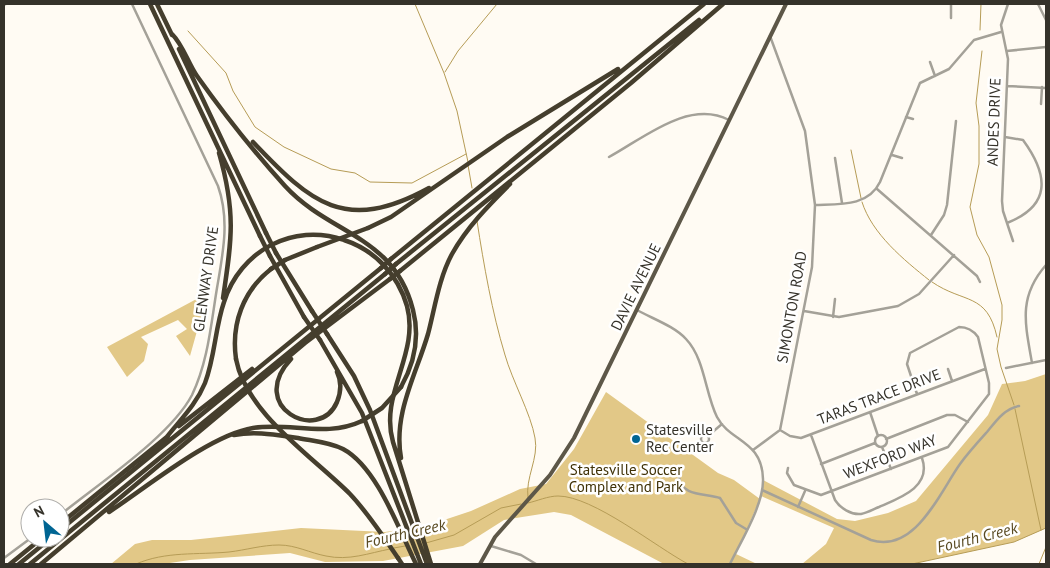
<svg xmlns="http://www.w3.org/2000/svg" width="1050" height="568" font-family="'PT Sans',sans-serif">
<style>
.green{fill:#e2c887}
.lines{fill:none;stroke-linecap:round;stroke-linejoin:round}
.stream{stroke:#b69c56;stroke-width:1}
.minor{stroke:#a4a198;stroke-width:2.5}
.major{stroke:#5d5748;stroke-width:4}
.highway{stroke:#453e2d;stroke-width:4.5}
.highway-bridge{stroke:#453e2d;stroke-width:4.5}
.poi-dot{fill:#006593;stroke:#fff;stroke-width:2}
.labels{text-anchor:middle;stroke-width:5;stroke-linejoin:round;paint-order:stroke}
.street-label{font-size:15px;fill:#35322a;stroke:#fff}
.poi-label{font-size:15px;fill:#35322a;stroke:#fff;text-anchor:start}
.park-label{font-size:15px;fill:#403207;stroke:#fff}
.water-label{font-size:16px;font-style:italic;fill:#594a22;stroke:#fff}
</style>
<rect width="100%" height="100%" fill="#fffbf3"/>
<path class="green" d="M204,295L206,299L190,356L176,336L187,329L178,320L141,337L148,344L144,361L127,377L107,347Z
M1046,374V528L1014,542L912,564H802L826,544L834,528L761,496L763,480L837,519L855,521L888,513L916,501L988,415L1002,384L1025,381Z
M606,392L718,473L734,480L760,499L736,554L757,564H664L571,515L554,512L504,520L463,546L383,561L325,562L290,553L190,560L163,564H111L135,544L152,540H191L301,528L385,532L426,526L471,511L520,489L546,484L574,449Z"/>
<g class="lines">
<path class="stream" d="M415,4L444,73L457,111L468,162
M980,30L981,4
M188,31L226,73L233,91L255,127L284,147L331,169L355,173L370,182L412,183L466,154
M982,51L976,103L979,126V164L970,207L977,235L989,257L1002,305V320L997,349L1001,367L1014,405
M445,72L458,51L497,4
M851,150L861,198
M468,165L472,188
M862,202C872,234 904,260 929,280
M477,221C484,266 492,312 505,355C512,380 531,414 535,438C539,458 525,478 528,498
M932,282C964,304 987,292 997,337
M1015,409L1041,530
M528,503C537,501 548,496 558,496C593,496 656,547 688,564
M426,543L454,535L501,508L521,504
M394,548L405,546
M136,564C166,551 197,555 229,552C246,550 262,545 279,545C296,545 310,553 326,556C349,561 369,553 390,549
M912,564L1014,542L1046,528
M1039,564L1046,547"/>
<path class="minor" d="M1008,4L1001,25L1008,59L1002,201L1003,211L1013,241
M1038,4L1046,20
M4,5L6,4
M951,18V4
M1007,51L1046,47
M930,62L935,76
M1007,86L1046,88
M1041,104L1042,87
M906,117L913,119
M1005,137L1023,140C1050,177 1050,206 1007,223
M892,155L902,158
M609,157C644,138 689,99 729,120
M835,158L842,203
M877,189L977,276L980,282
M815,205C839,204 868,207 880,182L920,83L949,69L974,40L1001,32
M931,235L944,215L947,205L956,121
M637,310C653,319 674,326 686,339C705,359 705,393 717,417C730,442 762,440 763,479C764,504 741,541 730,564
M804,311L839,317L898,306L919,294L954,255
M833,317L835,299
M1032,363C1025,323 1018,297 1046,265
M1006,368L1046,360
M948,369L952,381
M870,412L878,436
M780,430L790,436L801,438L985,369
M701 439a4 4 0 1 1 8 0a4 4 0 1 1-8 0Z
M709,435L722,424
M811,435L835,500C840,508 851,515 861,514C867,513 874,509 879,507C900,498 932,487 922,458
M875 441a6 6 0 1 1 12 0a6 6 0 1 1-12 0Z
M886,439L947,415H955L968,422
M882,447L891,469
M753,450L780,430L812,267L815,205L805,131L770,36
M821,464L875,443
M788,468L787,473L794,485L821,495L948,447L989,394V383L978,337C973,330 967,327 959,327L910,353L907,364L917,394
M679,477C681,497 707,493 720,498L736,523L746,529
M762,490L871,540C915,554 940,492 960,464C968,453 978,442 987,432C996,421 1004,409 1019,406
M798,507L805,491
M60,515C98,484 170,437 192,395C208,362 211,324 217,288C223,253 230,220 218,186L132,4
M491,546L521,555L536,564
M4,558L31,538"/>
<path class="major" d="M480,564L495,537L550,475L574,438L786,4"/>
<path class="highway" d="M150,4L260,236
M157,4L172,35
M172,34C183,45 188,63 197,76C224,114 254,152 285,186C330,235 394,235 413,310C420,337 415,362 401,387
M179,49L266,233
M253,142C311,203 345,234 429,188
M219,153C236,212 232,239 223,298
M368,228L391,217L507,137L618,69
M276,253L312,311
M270,256L304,317
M391,259L704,4
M285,260L317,247
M396,264L699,20
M400,271L631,83L723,4
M327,334L354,376L370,410L427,564
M320,340L362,413L421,564
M236,359C231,324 243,291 271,269
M291,359C246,407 319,444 337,402C341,392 342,382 337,372
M179,426L252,369
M234,435C256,431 276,435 298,438C313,441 329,442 343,449C377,467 399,530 416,564
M166,438C180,420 196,405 205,383C215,357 215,328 224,302C240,251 293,222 344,240C375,250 398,275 407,306C420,354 379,394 393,442L431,564
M401,458C393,414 416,375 428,334C435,307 439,278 452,254C467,227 489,205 510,184
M109,512C147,487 210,435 253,428C290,422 326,438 362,421
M60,524L168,436
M60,530L381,268
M398,558L402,564
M10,564L42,538
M19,564L51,538
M30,564L385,274
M41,564L305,343L390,279"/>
<path class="highway-bridge" d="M266,233L276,253
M260,236L270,256
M317,247L368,228
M381,268L391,259
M271,269L285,260
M385,274L396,264
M390,279L400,271
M312,311L327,334
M304,317L320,340
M236,359C246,413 312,456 350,494C368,513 383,536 398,558
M362,421L382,408L401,387"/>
</g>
<circle class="poi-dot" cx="636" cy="439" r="5"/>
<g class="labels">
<g class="street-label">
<text transform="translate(994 122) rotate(-88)" y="5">ANDES DRIVE</text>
<text transform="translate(206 279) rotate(-82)" y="5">GLENWAY DRIVE</text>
<text transform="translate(636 287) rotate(-64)" y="5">DAVIE AVENUE</text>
<text transform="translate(792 307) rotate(-80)" y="5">SIMONTON ROAD</text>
<text transform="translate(879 397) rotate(-21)" y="5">TARAS TRACE DRIVE</text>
<text transform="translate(890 457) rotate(-21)" y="5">WEXFORD WAY</text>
</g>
<g class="poi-label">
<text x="646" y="435">Statesville<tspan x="646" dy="17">Rec Center</tspan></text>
</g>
<g class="park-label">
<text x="626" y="475">Statesville Soccer<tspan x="626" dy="17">Complex and Park</tspan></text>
</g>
<g class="water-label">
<text transform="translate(405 533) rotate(-13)" y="6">Fourth Creek</text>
<text transform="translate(977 537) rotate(-14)" y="6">Fourth Creek</text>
</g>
</g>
<rect width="1050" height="568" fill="none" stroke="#35322a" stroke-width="10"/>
<g transform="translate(45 523) rotate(332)"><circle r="24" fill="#ffffff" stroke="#aeadaa"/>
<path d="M0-4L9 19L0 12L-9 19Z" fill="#006593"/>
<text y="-8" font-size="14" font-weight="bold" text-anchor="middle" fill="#35322a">N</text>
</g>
</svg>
